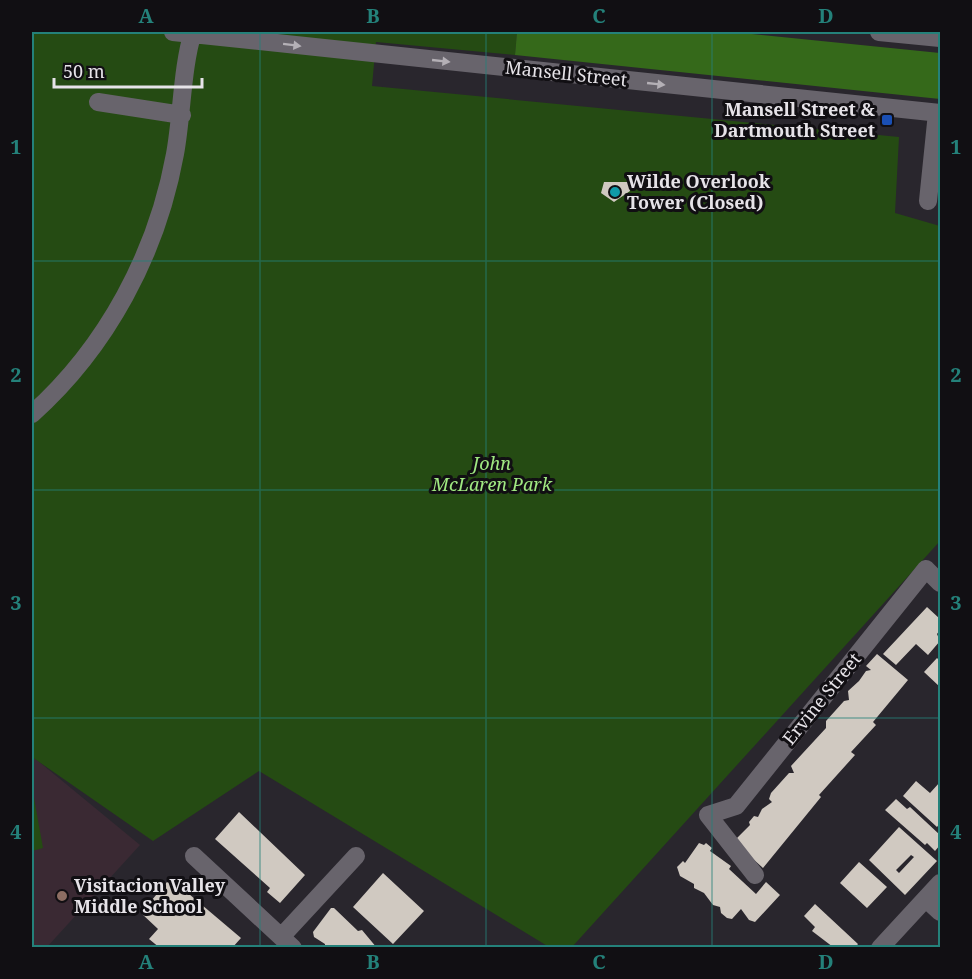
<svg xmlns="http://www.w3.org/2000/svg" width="972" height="979" font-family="'Noto Serif',serif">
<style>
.education{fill:#3a2933}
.green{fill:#254b13}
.forest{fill:#35691a}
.building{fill:#d0c9c1;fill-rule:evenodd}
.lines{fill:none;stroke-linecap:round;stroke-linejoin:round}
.minor{stroke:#68646c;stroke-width:18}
.oneway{fill:#b4b0b6}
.grid{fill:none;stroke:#24817a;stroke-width:1.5;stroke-opacity:0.55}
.transit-dot{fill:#1a4fb4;stroke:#110f13;stroke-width:2}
.culture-dot{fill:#0f9aa8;stroke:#110f13;stroke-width:2}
.education-dot{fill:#8d6e63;stroke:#110f13;stroke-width:2}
.labels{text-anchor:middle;stroke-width:6;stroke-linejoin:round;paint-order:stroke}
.street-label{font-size:18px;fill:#e6e3e8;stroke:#110f13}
.poi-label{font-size:18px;font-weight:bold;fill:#e6e3e8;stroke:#110f13;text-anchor:start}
.park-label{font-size:18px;font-style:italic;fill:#a0e982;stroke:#110f13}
.neatline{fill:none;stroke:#24817a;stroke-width:2}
.grid-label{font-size:20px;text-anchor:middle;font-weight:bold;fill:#24817a}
</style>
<rect width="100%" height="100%" fill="#29262d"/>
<path class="education" d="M32,756L140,845L47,947H32Z"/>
<path class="green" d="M32,32H517L515,55L376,42L372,86L899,137L895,213L940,226V541L572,947H549L259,771L153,841L32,757Z
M32,787L43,848L32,851Z"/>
<path class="forest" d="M517,32H733L940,53V99L515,55Z"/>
<path class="building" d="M604,182H629L630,191L614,202L601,193Z
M927,607L940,619V630L937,634L940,641L928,655L916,644L896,665L883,654Z
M877,654L908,680L873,722L876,725L851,752L855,755L819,795L821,797L763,868L742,849L736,839L750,825L749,822L754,816L758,817L762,809L772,802L769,799L771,793L789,773H794L791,766L826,728V721L844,701L849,700L848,691L859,681L866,671L871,670L866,666Z
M937,658L940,661V687L924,672Z
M916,781L930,793L940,782V823L937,827L903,796Z
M896,799L907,809L910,807L940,835V845L935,851L927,843L925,845L885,810Z
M239,812L305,875L280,903L267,892L270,888L215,839Z
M899,827L937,861L905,895L869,860ZM911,855L914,857L899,873L896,870Z
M699,843L704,845L706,843L712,848L710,851L731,866L729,869L756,894L766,882L780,895L755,922L749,920L741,909L732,919L727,918L721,913L720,907L713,905L704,893L694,888V884L680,876L677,867L683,861L685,863Z
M859,862L887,887L867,908L840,883Z
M383,873L424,911L393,944L353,907Z
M172,876L191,893L189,894L241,938L232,948H160L149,939L158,929L141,913Z
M815,904L858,944L855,948L833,947L812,931L815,927L804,916Z
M331,908H334L358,931L362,930L377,948H325V944L314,937L313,932Z"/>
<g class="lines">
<path class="minor" d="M173,32L940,113
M879,32L940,38
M98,102L182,115
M928,201L937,113
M32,414C107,347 157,253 175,154C182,116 182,67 193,32
M194,856L293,948
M755,875L708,815L736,806L926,569L940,583
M926,899L940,912
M281,937L356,856
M880,948L940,883"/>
</g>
<defs><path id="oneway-solid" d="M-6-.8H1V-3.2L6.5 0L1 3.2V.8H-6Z" transform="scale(1.5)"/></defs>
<g class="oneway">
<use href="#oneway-solid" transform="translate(292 45) rotate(7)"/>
<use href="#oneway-solid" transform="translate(441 61) rotate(6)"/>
<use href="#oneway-solid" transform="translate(656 84) rotate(6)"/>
</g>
<path class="grid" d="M260,32V948M486,32V948M712,32V948M32,261H940M32,490H940M32,718H940"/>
<rect class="transit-dot" x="881" y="114" width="12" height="12" rx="3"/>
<circle class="culture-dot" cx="615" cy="192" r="6"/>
<circle class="education-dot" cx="62" cy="896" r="6"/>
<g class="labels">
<g class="street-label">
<text transform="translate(566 74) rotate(6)" y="6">Mansell Street</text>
<text transform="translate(822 699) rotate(-51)" y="6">Ervine Street</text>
</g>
<g class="poi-label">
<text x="875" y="116" text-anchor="end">Mansell Street &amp;<tspan x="875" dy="21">Dartmouth Street</tspan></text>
<text x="627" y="188">Wilde Overlook<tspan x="627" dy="21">Tower (Closed)</tspan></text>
<text x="74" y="892">Visitacion Valley<tspan x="74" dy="21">Middle School</tspan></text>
</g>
<g class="park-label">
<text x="492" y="470">John<tspan x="492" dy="21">McLaren Park</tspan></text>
</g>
</g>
<rect width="972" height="979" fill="none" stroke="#110f13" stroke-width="66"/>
<path d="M54 78v9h148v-9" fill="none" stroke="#e6e3e8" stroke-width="3"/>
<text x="63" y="78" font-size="18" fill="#e6e3e8" stroke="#110f13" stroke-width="4.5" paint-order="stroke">50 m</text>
<rect x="33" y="33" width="906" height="913" class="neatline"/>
<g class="grid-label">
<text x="146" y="23">A</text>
<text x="373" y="23">B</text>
<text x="599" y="23">C</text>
<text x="826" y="23">D</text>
<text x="16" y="154">1</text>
<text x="956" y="154">1</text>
<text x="16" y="382">2</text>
<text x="956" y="382">2</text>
<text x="16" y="610">3</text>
<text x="956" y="610">3</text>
<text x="16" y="839">4</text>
<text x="956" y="839">4</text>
<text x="146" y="969">A</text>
<text x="373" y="969">B</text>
<text x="599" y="969">C</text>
<text x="826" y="969">D</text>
</g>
</svg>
